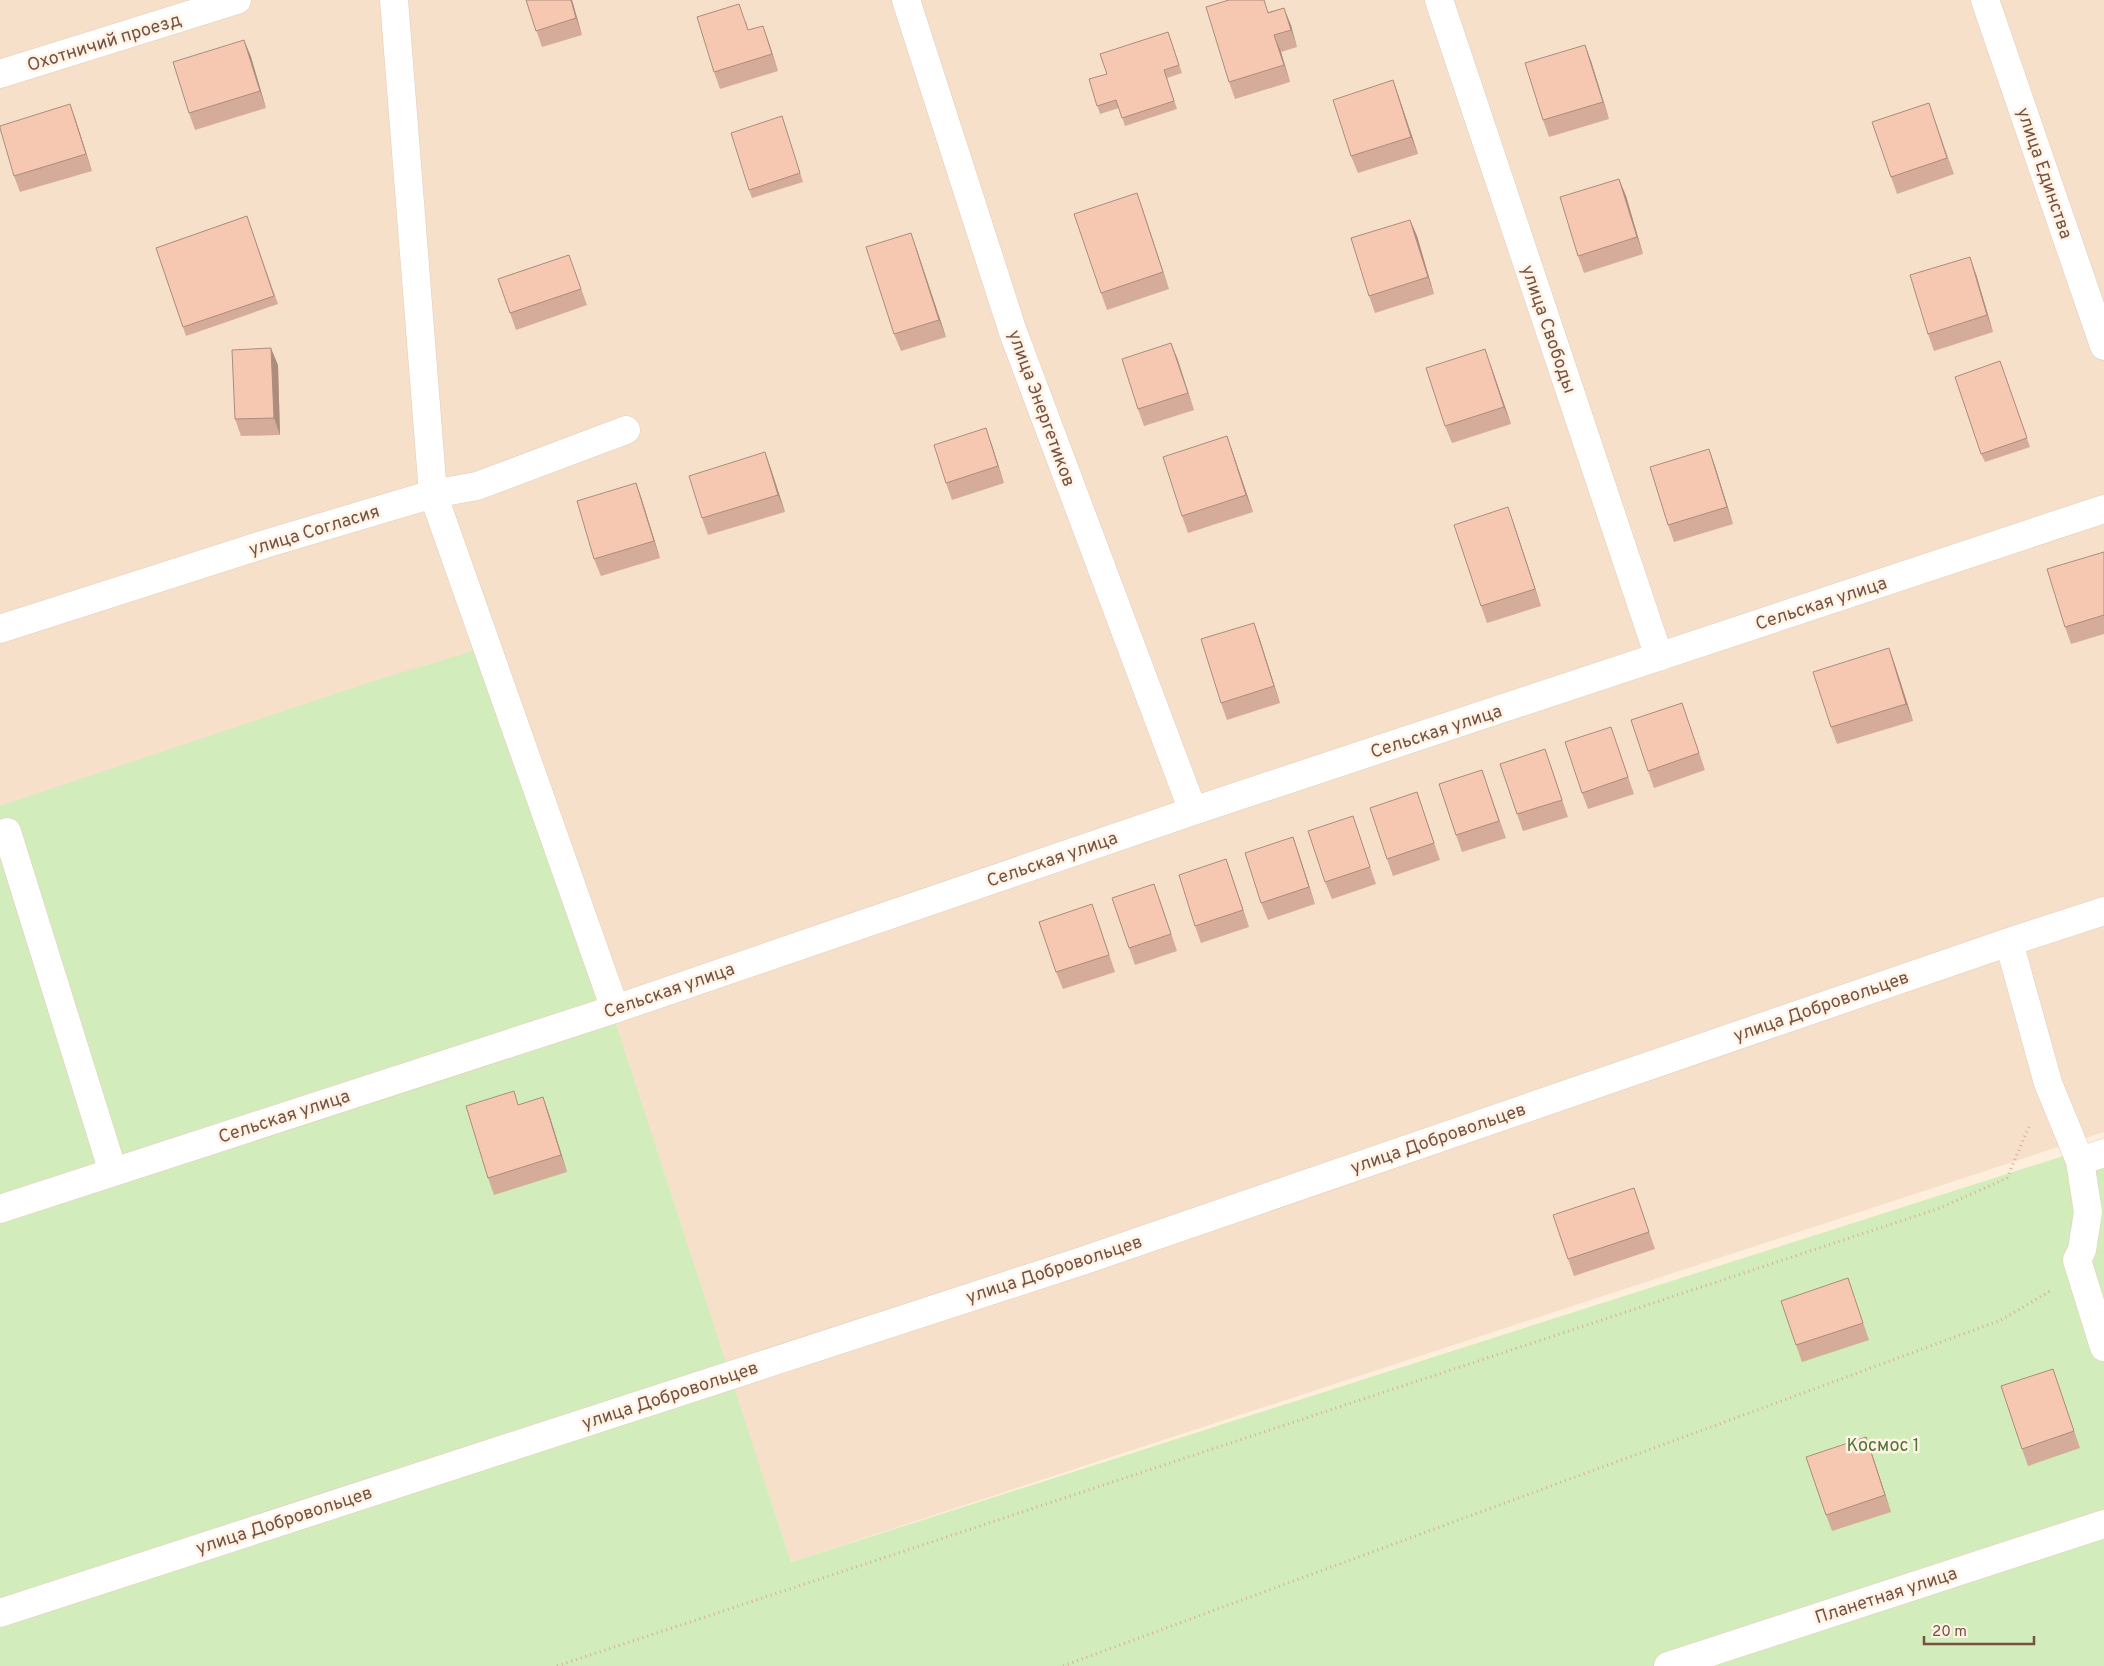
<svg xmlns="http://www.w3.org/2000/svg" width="2104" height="1666" font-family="Overpass,sans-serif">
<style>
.residential{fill:#f6e0ca}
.green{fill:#d2ecbb}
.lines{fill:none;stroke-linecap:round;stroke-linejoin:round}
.street-casing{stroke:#e4ccbb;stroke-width:29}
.path{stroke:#daac96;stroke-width:3;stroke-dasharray:1 4;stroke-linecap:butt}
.street{stroke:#fff;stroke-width:28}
.wall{fill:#d4ac99}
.shaded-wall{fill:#ac8c7d}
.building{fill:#f6c8b2;stroke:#ac8c7d}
.labels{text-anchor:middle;stroke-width:5;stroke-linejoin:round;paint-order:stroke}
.street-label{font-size:18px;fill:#755244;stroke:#fff3e5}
.park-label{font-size:18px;fill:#4f7638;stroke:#fff3e5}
</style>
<rect width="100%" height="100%" fill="#feefdc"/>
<path class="residential" d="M0,0H2104V1132L791,1562L493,645L0,807Z"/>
<path class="green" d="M493,645L791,1562L2104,1143V1666H0V806L380,679Z"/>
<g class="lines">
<defs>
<path id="street" d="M394,0L433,494L615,1009
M906,0L1013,332L1193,811
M1439,0L1659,657
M1985,0L2104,346
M0,74L237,0
M0,629L265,544L433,494L477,486L626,430
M7,832L113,1172
M2009,942L2048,1083L2080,1161L2088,1212L2082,1250L2077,1260L2104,1347
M2080,1161L2104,1153
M0,1209L615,1009L1193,811L2104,509
M0,1613L1082,1261L2009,942L2104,911
M1668,1666L2104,1524"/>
</defs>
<use href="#street" class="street-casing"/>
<path class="path" d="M557,1666L1940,1208L2007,1178L2030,1124
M1063,1666L2001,1320L2052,1290"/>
<use href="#street" class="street"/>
</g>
<path class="wall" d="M526,0H572L582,35L542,47Z
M1284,8L1297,47L1281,52L1290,82L1235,99L1229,82L1268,12Z
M746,21L748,30L769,43L778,71L720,89L714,72Z
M244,40L251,57L266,108L195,130L189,113Z
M1171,40L1182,73L1167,78L1177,109L1125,126L1119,108L1100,114L1089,79L1107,74Z
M1585,45L1591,61L1609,119L1549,137L1543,120Z
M1393,80L1418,154L1358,173L1351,156Z
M1929,103L1954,174L1897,194L1872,122Z
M70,104L76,121L92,171L20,192L14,176Z
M782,116L803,182L752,198L749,190Z
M1619,179L1626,196L1643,254L1584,273L1578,256Z
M1137,193L1169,289L1107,310L1101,293Z
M247,216L278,304L186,336L156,248Z
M1410,220L1417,236L1434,294L1375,313L1369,296Z
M917,250L946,337L901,351L894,334Z
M569,255L587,305L516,330L498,279Z
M1976,274L1993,332L1934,351L1928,334Z
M1171,343L1194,410L1144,426L1138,409Z
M2000,361L2030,447L1985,462L1981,454Z
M278,365L280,435L241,436L235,419Z
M1491,366L1511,424L1452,443L1445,426Z
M986,428L1004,483L952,500L946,483Z
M1227,436L1253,512L1188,533L1182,516Z
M1709,449L1715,466L1733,524L1674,542L1668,525Z
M765,452L771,469L785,512L708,535L702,518Z
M636,483L642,500L660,558L601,576L594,559Z
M1514,524L1541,606L1487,623L1481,606Z
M2104,552V634L2071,644L2065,627Z
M1254,623L1260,640L1280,703L1227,720L1221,703Z
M1889,648L1895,665L1913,721L1837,744L1831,727Z
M1682,703L1705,770L1654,788L1648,771Z
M1617,744L1634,794L1588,809L1582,793Z
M1551,766L1568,817L1523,831L1517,814Z
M1482,770L1506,838L1462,852L1456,835Z
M1417,792L1440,860L1393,876L1387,859Z
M1353,816L1376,884L1332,899L1325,882Z
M1293,837L1315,904L1268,920L1261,903Z
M1226,859L1249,927L1201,943L1195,926Z
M1160,900L1177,951L1135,965L1129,948Z
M1098,921L1115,972L1063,989L1056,972Z
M543,1097L549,1114L567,1172L494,1195L488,1178L519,1105Z
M1640,1205L1655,1249L1574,1276L1568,1259Z
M1848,1278L1869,1340L1802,1362L1796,1345Z
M2053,1369L2080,1448L2028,1466L2022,1449Z
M1872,1454L1891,1512L1832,1531L1826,1515Z"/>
<path class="shaded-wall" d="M571,0H572L582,35L576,18Z
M1284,8L1291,25L1297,47L1291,30Z
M763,26L769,43L778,71L772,54Z
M1274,35L1281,52L1290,82L1284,65Z
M244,40L251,57L266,108L260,91Z
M1585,45L1591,61L1609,119L1603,102Z
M1393,80L1399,97L1418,154L1411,137Z
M70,104L76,121L92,171L86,154Z
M1619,179L1626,196L1643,254L1637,237Z
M1137,193L1143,210L1169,289L1163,272Z
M1410,220L1417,236L1434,294L1428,277Z
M911,233L917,250L946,337L939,320Z
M1970,257L1976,274L1993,332L1987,315Z
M1171,343L1178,360L1194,410L1188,393Z
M271,348L278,365L280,435L274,418Z
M1485,349L1491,366L1511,424L1504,407Z
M986,428L992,445L1004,483L998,466Z
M1227,436L1233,453L1253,512L1246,495Z
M1709,449L1715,466L1733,524L1727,507Z
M765,452L771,469L785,512L778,495Z
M636,483L642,500L660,558L654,541Z
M1508,507L1514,524L1541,606L1535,589Z
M1254,623L1260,640L1280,703L1274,686Z
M1889,648L1895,665L1913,721L1906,704Z
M1293,837L1299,854L1315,904L1309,887Z
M1226,859L1232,876L1249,927L1243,910Z
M543,1097L549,1114L567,1172L561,1155Z
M1866,1437L1872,1454L1891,1512L1885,1495Z"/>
<path class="building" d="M526,0H571L576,18L536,31Z
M1229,0H1264L1268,13L1284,8L1291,30L1274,35L1284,65L1229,82L1206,7Z
M739,4L748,30L763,26L772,54L714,72L697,17Z
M1168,32L1179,65L1164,70L1174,101L1122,118L1116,100L1097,106L1089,79L1107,74L1100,54Z
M244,40L260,91L189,113L173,62Z
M1585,45L1603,102L1543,120L1525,63Z
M1393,80L1411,137L1351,156L1333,100Z
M1929,103L1947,158L1891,177L1872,122Z
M70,104L86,154L14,176L0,128V126Z
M782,116L800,173L749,190L731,133Z
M1619,179L1637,237L1578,256L1560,197Z
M1137,193L1163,272L1101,293L1074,214Z
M247,216L274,296L183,327L156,248Z
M1410,220L1428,277L1369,296L1351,238Z
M911,233L939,320L894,334L866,247Z
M569,255L581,289L510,313L498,279Z
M1970,257L1987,315L1928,334L1910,275Z
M1171,343L1188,393L1138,409L1122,359Z
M271,348L274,418L235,419L232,350Z
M1485,349L1504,407L1445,426L1426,368Z
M2000,361L2027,438L1981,454L1955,377Z
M986,428L998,466L946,483L934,445Z
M1227,436L1246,495L1182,516L1163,457Z
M1709,449L1727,507L1668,525L1650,467Z
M765,452L778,495L702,518L689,476Z
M636,483L654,541L594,559L577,501Z
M1508,507L1535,589L1481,606L1454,525Z
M2104,552V615L2065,627L2047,569Z
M1254,623L1274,686L1221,703L1201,639Z
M1889,648L1906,704L1831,727L1813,672Z
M1682,703L1699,753L1648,771L1631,720Z
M1611,727L1628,777L1582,793L1565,742Z
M1545,749L1562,800L1517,814L1500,764Z
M1482,770L1499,821L1456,835L1439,784Z
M1417,792L1434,843L1387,859L1370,808Z
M1353,816L1370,867L1325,882L1308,831Z
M1293,837L1309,887L1261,903L1245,853Z
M1226,859L1243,910L1195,926L1179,875Z
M1154,884L1171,934L1129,948L1112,898Z
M1092,904L1109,955L1056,972L1039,922Z
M514,1091L518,1105L543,1097L561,1155L488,1178L466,1106Z
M1634,1188L1649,1232L1568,1259L1553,1215Z
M1848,1278L1863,1323L1796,1345L1781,1301Z
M2053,1369L2074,1431L2022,1449L2001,1386Z
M1866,1437L1885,1495L1826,1515L1806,1457Z"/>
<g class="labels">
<g class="street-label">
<text transform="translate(104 42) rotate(-17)" y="6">Охотничий проезд</text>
<text transform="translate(2045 173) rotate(71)" y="6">улица Единства</text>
<text transform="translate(1549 329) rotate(71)" y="6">улица Свободы</text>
<text transform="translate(1042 408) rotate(70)" y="6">улица Энергетиков</text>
<text transform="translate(314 530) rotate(-17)" y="6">улица Согласия</text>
<text transform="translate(1821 603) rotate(-18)" y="6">Сельская улица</text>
<text transform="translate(1436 731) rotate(-18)" y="6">Сельская улица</text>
<text transform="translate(1052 859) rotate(-19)" y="6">Сельская улица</text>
<text transform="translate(669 990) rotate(-19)" y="6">Сельская улица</text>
<text transform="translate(1821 1006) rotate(-19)" y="6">улица Добровольцев</text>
<text transform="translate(284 1116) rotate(-18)" y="6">Сельская улица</text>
<text transform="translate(1438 1138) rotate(-19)" y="6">улица Добровольцев</text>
<text transform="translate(1054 1269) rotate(-18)" y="6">улица Добровольцев</text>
<text transform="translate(670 1395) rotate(-18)" y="6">улица Добровольцев</text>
<text transform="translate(284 1520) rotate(-18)" y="6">улица Добровольцев</text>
<text transform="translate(1886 1595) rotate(-18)" y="6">Планетная улица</text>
</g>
<g class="park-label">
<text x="1883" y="1451">Космос 1</text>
</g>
</g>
<path d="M1924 1636v8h110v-8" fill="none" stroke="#755244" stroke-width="2.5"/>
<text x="1932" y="1636" font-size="15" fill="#755244" stroke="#fff3e5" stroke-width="4" paint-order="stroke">20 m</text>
</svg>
